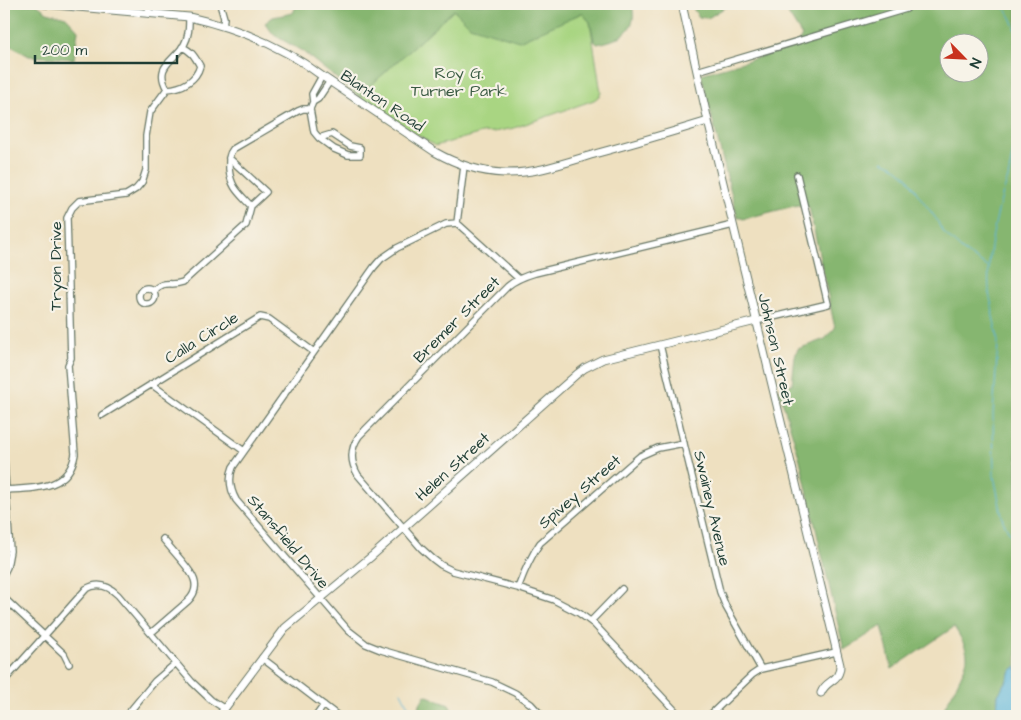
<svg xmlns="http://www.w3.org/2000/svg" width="1021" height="720" font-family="'Architects Daughter',sans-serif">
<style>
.green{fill:#a9d582;stroke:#64895b}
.forest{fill:#86b670;stroke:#527a52;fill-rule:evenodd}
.water{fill:#5bb5d9;stroke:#3d7986}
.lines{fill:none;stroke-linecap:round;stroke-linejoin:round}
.stream{stroke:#5bb5d9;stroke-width:1}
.minor-casing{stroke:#677665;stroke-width:8}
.tertiary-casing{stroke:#677665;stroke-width:9}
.minor{stroke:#fff;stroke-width:5.5}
.tertiary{stroke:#fff;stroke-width:7}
.labels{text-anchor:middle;stroke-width:4.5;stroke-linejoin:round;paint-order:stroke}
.park-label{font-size:16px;fill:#3b5b44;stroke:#f7f3e8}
.street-label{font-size:16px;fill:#1f3d34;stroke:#f7f3e8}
</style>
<rect width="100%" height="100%" fill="#f7f3e8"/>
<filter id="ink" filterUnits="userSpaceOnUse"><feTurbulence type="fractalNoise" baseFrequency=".02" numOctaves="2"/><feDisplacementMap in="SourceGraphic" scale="10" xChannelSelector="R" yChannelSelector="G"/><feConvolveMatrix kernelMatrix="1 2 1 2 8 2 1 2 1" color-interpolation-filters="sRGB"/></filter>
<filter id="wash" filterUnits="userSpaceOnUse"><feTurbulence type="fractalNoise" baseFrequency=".0096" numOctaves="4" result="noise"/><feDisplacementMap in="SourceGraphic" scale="20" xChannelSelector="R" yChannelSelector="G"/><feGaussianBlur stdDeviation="1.12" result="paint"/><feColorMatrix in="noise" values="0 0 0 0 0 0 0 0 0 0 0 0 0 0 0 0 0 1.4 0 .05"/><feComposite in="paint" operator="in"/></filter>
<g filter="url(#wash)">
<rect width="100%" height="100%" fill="#eee0c0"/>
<path class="green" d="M454,10L470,26L566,19L583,13L590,22L601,93L598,97L594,100L514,128L494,132L482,133L435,146L361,98L370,86Z"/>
<path class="forest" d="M4,4H36L47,12L66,17L78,30L74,59L29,56L4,42Z
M297,4H632C633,9 634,16 633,20C628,37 612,41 597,44L594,41L590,22L582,13L519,41L470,26L454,10L370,86L361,98L302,51L274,35L265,23L273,17L293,13Z
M693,4H736L724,8L708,18L699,17L694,10Z
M782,4H1017V666L1011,671L1006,682L998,695L997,710L994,716H940C946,704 968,667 967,656C967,648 959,634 954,627L892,669L882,626L844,650L800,460L779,390L783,387L792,384L795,356L798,349L825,339L835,328L809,207L798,205L743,219L737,216L701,74L795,47L802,36ZM948,42H978V72H948Z
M425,695L449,705L455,716H413Z"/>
<path class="water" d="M1017,666V716H994L997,710L998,695L1006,682L1011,671Z"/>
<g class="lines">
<path class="stream" d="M1001,4C1009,11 1015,24 1017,35
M1017,133C1013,148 1011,163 1008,178C1006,185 1003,192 1001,200C993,229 987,260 989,291C989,296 991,301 992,306C993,309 992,313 993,317C995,326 998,334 998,343L993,414L994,476L1003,521L1017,547
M883,161L894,166L908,178L917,193L937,220L940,227L945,234L962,250L989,268
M401,692L413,716"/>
</g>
</g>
<g filter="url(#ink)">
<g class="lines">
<defs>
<path id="minor" d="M148,4L149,13
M220,4L224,18L223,25
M697,71L906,9
M167,89C154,66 173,62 184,45C189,36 189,27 189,17
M313,102L312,94L322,76
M319,138L332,134L350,146L360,148V155H348L334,149L319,138L314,132L310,109L313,102L318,99L330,81
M229,158L266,192L251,206C239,193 231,188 229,169C229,161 228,155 233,149L298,111L303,109H310
M464,166L457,223L519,279
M457,223L446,224L397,248L381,259L374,267L233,467C228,479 230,489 236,500L348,630L366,644L381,650L492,682L515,693L531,704L542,716
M139 296a8 8 0 1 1 16 0a8 8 0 1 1-16 0Z
M153,291C164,279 170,287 183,282L246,225L251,206
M756,321L828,304L797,175
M660,345L720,592L726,607L761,669
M151,384L244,451
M102,415L260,317L269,319L314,352
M4,460L10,551L7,567L4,573
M4,490C33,488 69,491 75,454L68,365L71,358L67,218L72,208L79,201L126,195L136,189L142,182L146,170V136L150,112L167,89C182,88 196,81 200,66C195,57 192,51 182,47
M518,588C524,572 530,557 540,543L640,456L658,448L684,443
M4,598L64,654L69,664
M591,621L622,589
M151,633L188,601C203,586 192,573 181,560C175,553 169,546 163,539
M262,658L338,716
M4,681L86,589C98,582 109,586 118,595L192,682L211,700L225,709
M126,716L155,681L176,663
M316,716L324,705
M680,716L594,624L579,613L554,600L518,588L453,571L441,565L433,559L421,548L358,475C350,462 350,449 359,436L508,286C516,279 525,276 535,273L733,225
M709,716L752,675L761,669L836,652"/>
<path id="tertiary" d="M44,4L189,17C237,28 283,46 322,76L435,152C456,164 479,172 504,173C536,174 567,162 598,153C635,143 672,132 708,121
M682,4L708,121L840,665C840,683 826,679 821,693
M219,716L285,628L372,556L577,374L585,368L603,359L756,321"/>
</defs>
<use href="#minor" class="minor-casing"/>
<use href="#tertiary" class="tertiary-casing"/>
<use href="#minor" class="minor"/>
<use href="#tertiary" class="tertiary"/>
</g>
</g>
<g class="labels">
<g class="park-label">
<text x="459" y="78">Roy G.<tspan x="459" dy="18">Turner Park</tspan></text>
</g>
<g class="street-label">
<text transform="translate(383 100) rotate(34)" y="6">Blanton Road</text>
<text transform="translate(55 266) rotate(-90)" y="6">Tryon Drive</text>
<text transform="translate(456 319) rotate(-45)" y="6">Bremer Street</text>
<text transform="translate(201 337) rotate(-32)" y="6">Calla Circle</text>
<text transform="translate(777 349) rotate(77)" y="6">Johnson Street</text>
<text transform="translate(452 466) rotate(-42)" y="6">Helen Street</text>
<text transform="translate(579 491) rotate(-41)" y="6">Spivey Street</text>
<text transform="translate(713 508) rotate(77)" y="6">Swainey Avenue</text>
<text transform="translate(289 541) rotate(50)" y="6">Stansfield Drive</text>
</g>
</g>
<rect width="1021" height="720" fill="none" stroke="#f7f3e8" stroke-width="20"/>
<g transform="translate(964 58) rotate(114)"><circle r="24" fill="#f7f3e8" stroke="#a1aaa0"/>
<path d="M0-4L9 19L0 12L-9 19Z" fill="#c8321e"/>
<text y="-8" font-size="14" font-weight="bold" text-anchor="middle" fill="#1f3d34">N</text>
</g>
<path d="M35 55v8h142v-8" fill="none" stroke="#1f3d34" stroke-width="2.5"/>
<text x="42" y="55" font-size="15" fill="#1f3d34" stroke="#f7f3e8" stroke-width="4" paint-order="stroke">200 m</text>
</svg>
